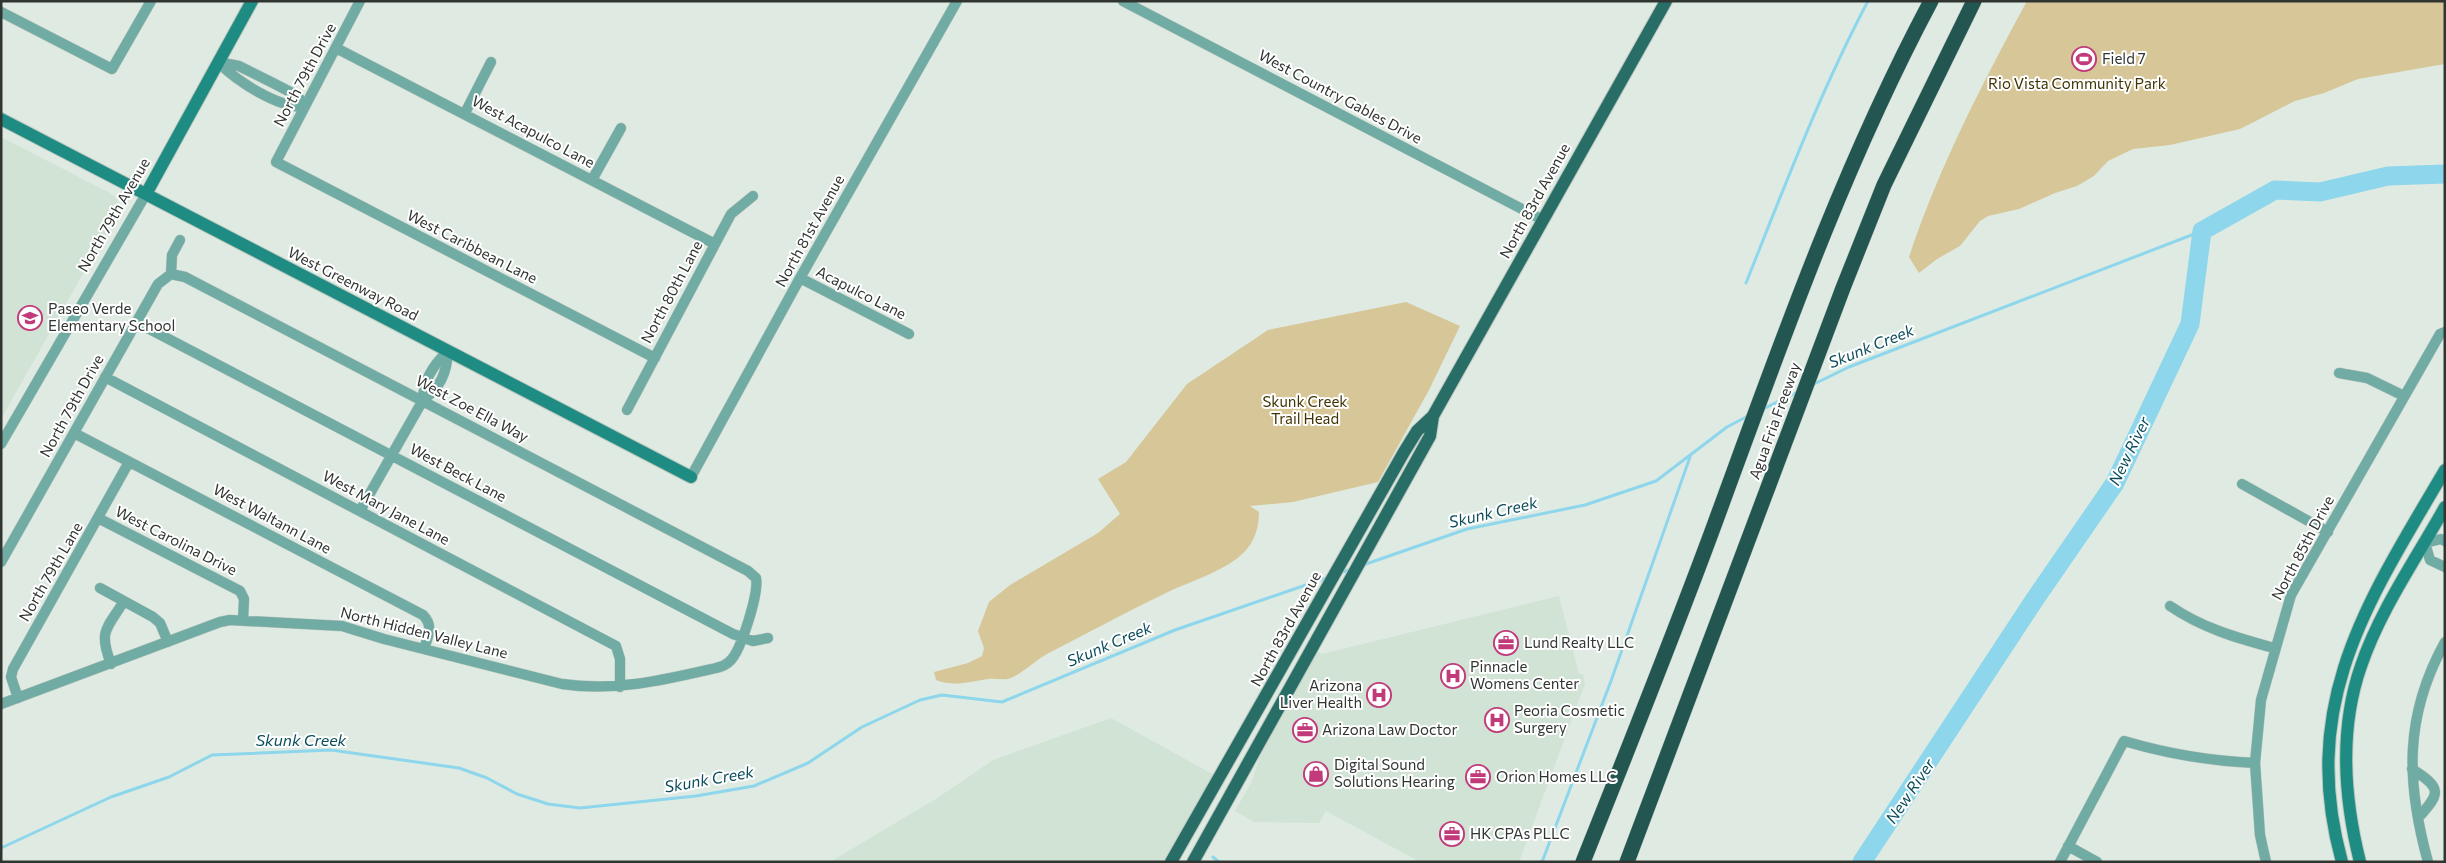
<svg xmlns="http://www.w3.org/2000/svg" width="2446" height="863" font-family="Commissioner,sans-serif">
<style>
.built{fill:#d0e3d5}
.green{fill:#d6c698}
.lines{fill:none;stroke-linecap:round;stroke-linejoin:round}
.stream{stroke:#8dd6eb;stroke-width:3}
.river{stroke:#8dd6eb;stroke-width:19}
.street-casing{stroke:#bcc7bf;stroke-width:11}
.secondary-casing{stroke:#bcc7bf;stroke-width:14}
.primary-casing{stroke:#bcc7bf;stroke-width:14}
.highway-casing{stroke:#bcc7bf;stroke-width:16}
.street{stroke:#70aba4;stroke-width:10}
.secondary{stroke:#1f8c83;stroke-width:12}
.primary{stroke:#286e67;stroke-width:12}
.highway{stroke:#235651;stroke-width:15}
.labels{text-anchor:middle;stroke-width:4;stroke-linejoin:round;paint-order:stroke}
.poi-label{font-size:15px;fill:#313532;stroke:#fff;text-anchor:start}
.street-label{font-size:15px;fill:#313532;stroke:#fff}
.park-label{font-size:15px;fill:#413303;stroke:#fff}
.water-label{font-size:16px;font-style:italic;fill:#0b4c5b;stroke:#fff}
</style>
<rect width="100%" height="100%" fill="#dfebe2"/>
<path class="built" d="M1,137L110,193L117,199L120,208L1,419Z
M1559,596L1579,674H1583L1585,684L1519,862H1420L1326,811L1319,823L1254,822L1235,811L1251,783L1262,751L1317,652L1322,654Z
M1111,718L1214,775L1163,862H830L939,797L993,760Z"/>
<path class="green" d="M2027,1H2445V64L2358,79L2324,93L2295,101L2240,129L2170,145L2133,149L2108,161L2094,176L2077,186L2055,193L2019,209L1988,216L1980,221L1960,246L1937,259L1919,273L1909,257C1939,167 1982,84 2027,1Z
M1406,302L1460,326L1429,390L1378,482L1293,502L1250,506L1259,512C1259,532 1252,548 1235,560C1215,574 1192,581 1170,591C1128,611 1086,634 1045,655C1035,661 1017,678 1007,679C1001,680 994,678 988,679C968,682 955,687 936,680L934,672L968,663L982,656L984,648L978,631L989,602L1010,585L1098,533L1120,514L1098,479L1126,462L1187,384L1268,330Z"/>
<g class="lines">
<path class="stream" d="M1746,283C1784,188 1820,92 1868,1
M1812,385L1849,367L2202,231
M1763,409L1798,392
M1363,565L1467,529L1585,505L1656,481L1727,427L1748,416
M1339,573L1352,569
M1,848L111,797L169,777L212,755L331,750L459,768L487,778L517,794L548,804L580,808L696,796L754,786L808,763L862,727L920,700L942,695L1002,702L1175,630L1329,577
M1213,857L1219,862
M1542,862L1611,681L1690,457"/>
<path class="river" d="M1862,862L2035,599L2115,483L2190,324L2202,231L2275,190L2320,192L2388,176L2445,174"/>
<defs>
<path id="street" d="M360,1L276,162L655,358
M1123,1L1543,220
M1,12L112,69L151,1
M336,48L715,244
M218,62L239,66L273,83L298,96L304,107
M219,63C238,82 277,107 304,107
M465,113L491,62
M592,180L621,128
M171,274L172,255L180,240
M800,278L909,334
M136,322L733,634L753,641L768,638
M2339,373L2367,378L2404,396
M105,377L616,646L620,659V687
M423,400C423,380 433,365 448,351
M627,410L731,214L753,196
M74,433L423,615C434,626 428,636 424,649
M1,444L146,194
M691,477L800,278L957,1
M2242,484L2328,532
M360,511L423,400C440,388 447,373 448,351
M98,518L240,591L244,599L243,620
M2445,541L2441,539L2425,543L2430,560L2445,567
M1,562L158,284L171,274
M100,588L153,617L160,623L168,642
M2170,606C2202,628 2237,638 2274,648
M111,664C98,630 107,629 124,601
M18,698L11,677L13,669L129,462
M1,704L220,622L230,620L342,626L384,639L562,684C615,692 664,680 716,668C721,667 726,665 730,661C741,651 759,593 756,578L748,571L185,277L171,274
M2412,769C2442,788 2441,793 2418,818
M2068,846L2097,862
M2060,862L2124,741C2168,754 2210,761 2255,763
M2266,862L2260,835L2255,763L2261,700L2291,595L2440,334L2445,332
M2428,862C2406,782 2404,716 2445,642"/>
<path id="secondary" d="M1,119L691,477
M146,194L252,1
M2342,862C2298,703 2368,601 2445,470
M2360,862C2344,798 2339,729 2361,666C2380,610 2416,559 2445,507"/>
<path id="primary" d="M1171,862L1404,452L1417,431L1433,416L1666,1
M1193,862L1430,436L1433,416"/>
<path id="highway" d="M1583,862C1628,749 1673,637 1715,523C1780,346 1842,168 1931,1
M1627,862L1843,288L1884,185L1974,1"/>
</defs>
<use href="#street" class="street-casing"/>
<use href="#secondary" class="secondary-casing"/>
<use href="#primary" class="primary-casing"/>
<use href="#highway" class="highway-casing"/>
<use href="#street" class="street"/>
<use href="#secondary" class="secondary"/>
<use href="#primary" class="primary"/>
<use href="#highway" class="highway"/>
</g>
<defs>
<symbol id="stadium-ring" viewBox="-11 -11 22 22"><circle r="9.5" fill="#fff" stroke="#c13a7a" stroke-width="1.5"/><path d="M0-5a6.5 5 0 1 0 0 10a6.5 5 0 1 0 0-10ZM-3.5-1.8h7v3.6h-7Z" fill="#c13a7a"/></symbol>
<symbol id="school-ring" viewBox="-11 -11 22 22"><circle r="9.5" fill="#fff" stroke="#c13a7a" stroke-width="1.5"/><path d="M0-5L7-2L0 1L-7-2ZM-4 1L0 2.5L4 1V4Q0 6-4 4Z" fill="#c13a7a"/></symbol>
<symbol id="office-ring" viewBox="-11 -11 22 22"><circle r="9.5" fill="#fff" stroke="#c13a7a" stroke-width="1.5"/><path d="M-6-3h4V-5.5h4V-3h4V5H-6ZM-1-4.5V-3h2v-1.5ZM-6 0V1H6V0Z" fill="#c13a7a"/></symbol>
<symbol id="hospital-ring" viewBox="-11 -11 22 22"><circle r="9.5" fill="#fff" stroke="#c13a7a" stroke-width="1.5"/><path d="M-5-5h3v3.5h4V-5h3V5h-3V1.5h-4V5h-3Z" fill="#c13a7a"/></symbol>
<symbol id="shop-ring" viewBox="-11 -11 22 22"><circle r="9.5" fill="#fff" stroke="#c13a7a" stroke-width="1.5"/><path d="M-5-2.5h2.3a2.7 3.5 0 0 1 5.4 0H5L5.5 6h-11ZM-1.5-2.5h3a1.5 2.3 0 0 0-3 0Z" fill="#c13a7a"/></symbol>
</defs>
<g fill-rule="evenodd">
<use href="#stadium-ring" x="2070" y="45" width="28" height="28"/>
<use href="#school-ring" x="16" y="304" width="28" height="28"/>
<use href="#office-ring" x="1492" y="629" width="28" height="28"/>
<use href="#hospital-ring" x="1439" y="662" width="28" height="28"/>
<use href="#hospital-ring" x="1365" y="681" width="28" height="28"/>
<use href="#hospital-ring" x="1483" y="706" width="28" height="28"/>
<use href="#office-ring" x="1291" y="716" width="28" height="28"/>
<use href="#shop-ring" x="1302" y="760" width="28" height="28"/>
<use href="#office-ring" x="1464" y="763" width="28" height="28"/>
<use href="#office-ring" x="1438" y="820" width="28" height="28"/>
</g>
<g class="labels">
<g class="poi-label">
<text x="2102" y="64">Field 7</text>
<text x="48" y="314">Paseo Verde<tspan x="48" dy="17">Elementary School</tspan></text>
<text x="1524" y="648">Lund Realty LLC</text>
<text x="1470" y="672">Pinnacle<tspan x="1470" dy="17">Womens Center</tspan></text>
<text x="1362" y="691" text-anchor="end">Arizona<tspan x="1362" dy="17">Liver Health</tspan></text>
<text x="1514" y="716">Peoria Cosmetic<tspan x="1514" dy="17">Surgery</tspan></text>
<text x="1322" y="735">Arizona Law Doctor</text>
<text x="1334" y="770">Digital Sound<tspan x="1334" dy="17">Solutions Hearing</tspan></text>
<text x="1496" y="782">Orion Homes LLC</text>
<text x="1470" y="839">HK CPAs PLLC</text>
</g>
<g class="street-label">
<text transform="translate(305 75) rotate(-62)" y="5">North 79th Drive</text>
<text transform="translate(1340 97) rotate(28)" y="5">West Country Gables Drive</text>
<text transform="translate(533 132) rotate(28)" y="5">West Acapulco Lane</text>
<text transform="translate(1535 201) rotate(-61)" y="5">North 83rd Avenue</text>
<text transform="translate(114 215) rotate(-60)" y="5">North 79th Avenue</text>
<text transform="translate(810 231) rotate(-61)" y="5">North 81st Avenue</text>
<text transform="translate(472 247) rotate(27)" y="5">West Caribbean Lane</text>
<text transform="translate(353 284) rotate(27)" y="5">West Greenway Road</text>
<text transform="translate(672 292) rotate(-62)" y="5">North 80th Lane</text>
<text transform="translate(861 293) rotate(27)" y="5">Acapulco Lane</text>
<text transform="translate(72 406) rotate(-61)" y="5">North 79th Drive</text>
<text transform="translate(472 409) rotate(28)" y="5">West Zoe Ella Way</text>
<text transform="translate(1775 421) rotate(-70)" y="5">Agua Fria Freeway</text>
<text transform="translate(458 473) rotate(28)" y="5">West Beck Lane</text>
<text transform="translate(386 508) rotate(28)" y="5">West Mary Jane Lane</text>
<text transform="translate(272 519) rotate(28)" y="5">West Waltann Lane</text>
<text transform="translate(176 541) rotate(27)" y="5">West Carolina Drive</text>
<text transform="translate(2303 548) rotate(-62)" y="5">North 85th Drive</text>
<text transform="translate(51 572) rotate(-60)" y="5">North 79th Lane</text>
<text transform="translate(1286 629) rotate(-61)" y="5">North 83rd Avenue</text>
<text transform="translate(424 633) rotate(14)" y="5">North Hidden Valley Lane</text>
</g>
<g class="park-label">
<text x="2077" y="89">Rio Vista Community Park</text>
<text x="1305" y="407">Skunk Creek<tspan x="1305" dy="17">Trail Head</tspan></text>
</g>
<g class="water-label">
<text transform="translate(1871 346) rotate(-22)" y="6">Skunk Creek</text>
<text transform="translate(2129 451) rotate(-64)" y="6">New River</text>
<text transform="translate(1493 512) rotate(-13)" y="6">Skunk Creek</text>
<text transform="translate(1109 644) rotate(-23)" y="6">Skunk Creek</text>
<text x="301" y="746">Skunk Creek</text>
<text transform="translate(709 779) rotate(-10)" y="6">Skunk Creek</text>
<text transform="translate(1910 791) rotate(-56)" y="6">New River</text>
</g>
</g>
<rect width="2446" height="863" fill="none" stroke="#313532" stroke-width="5"/>
</svg>
